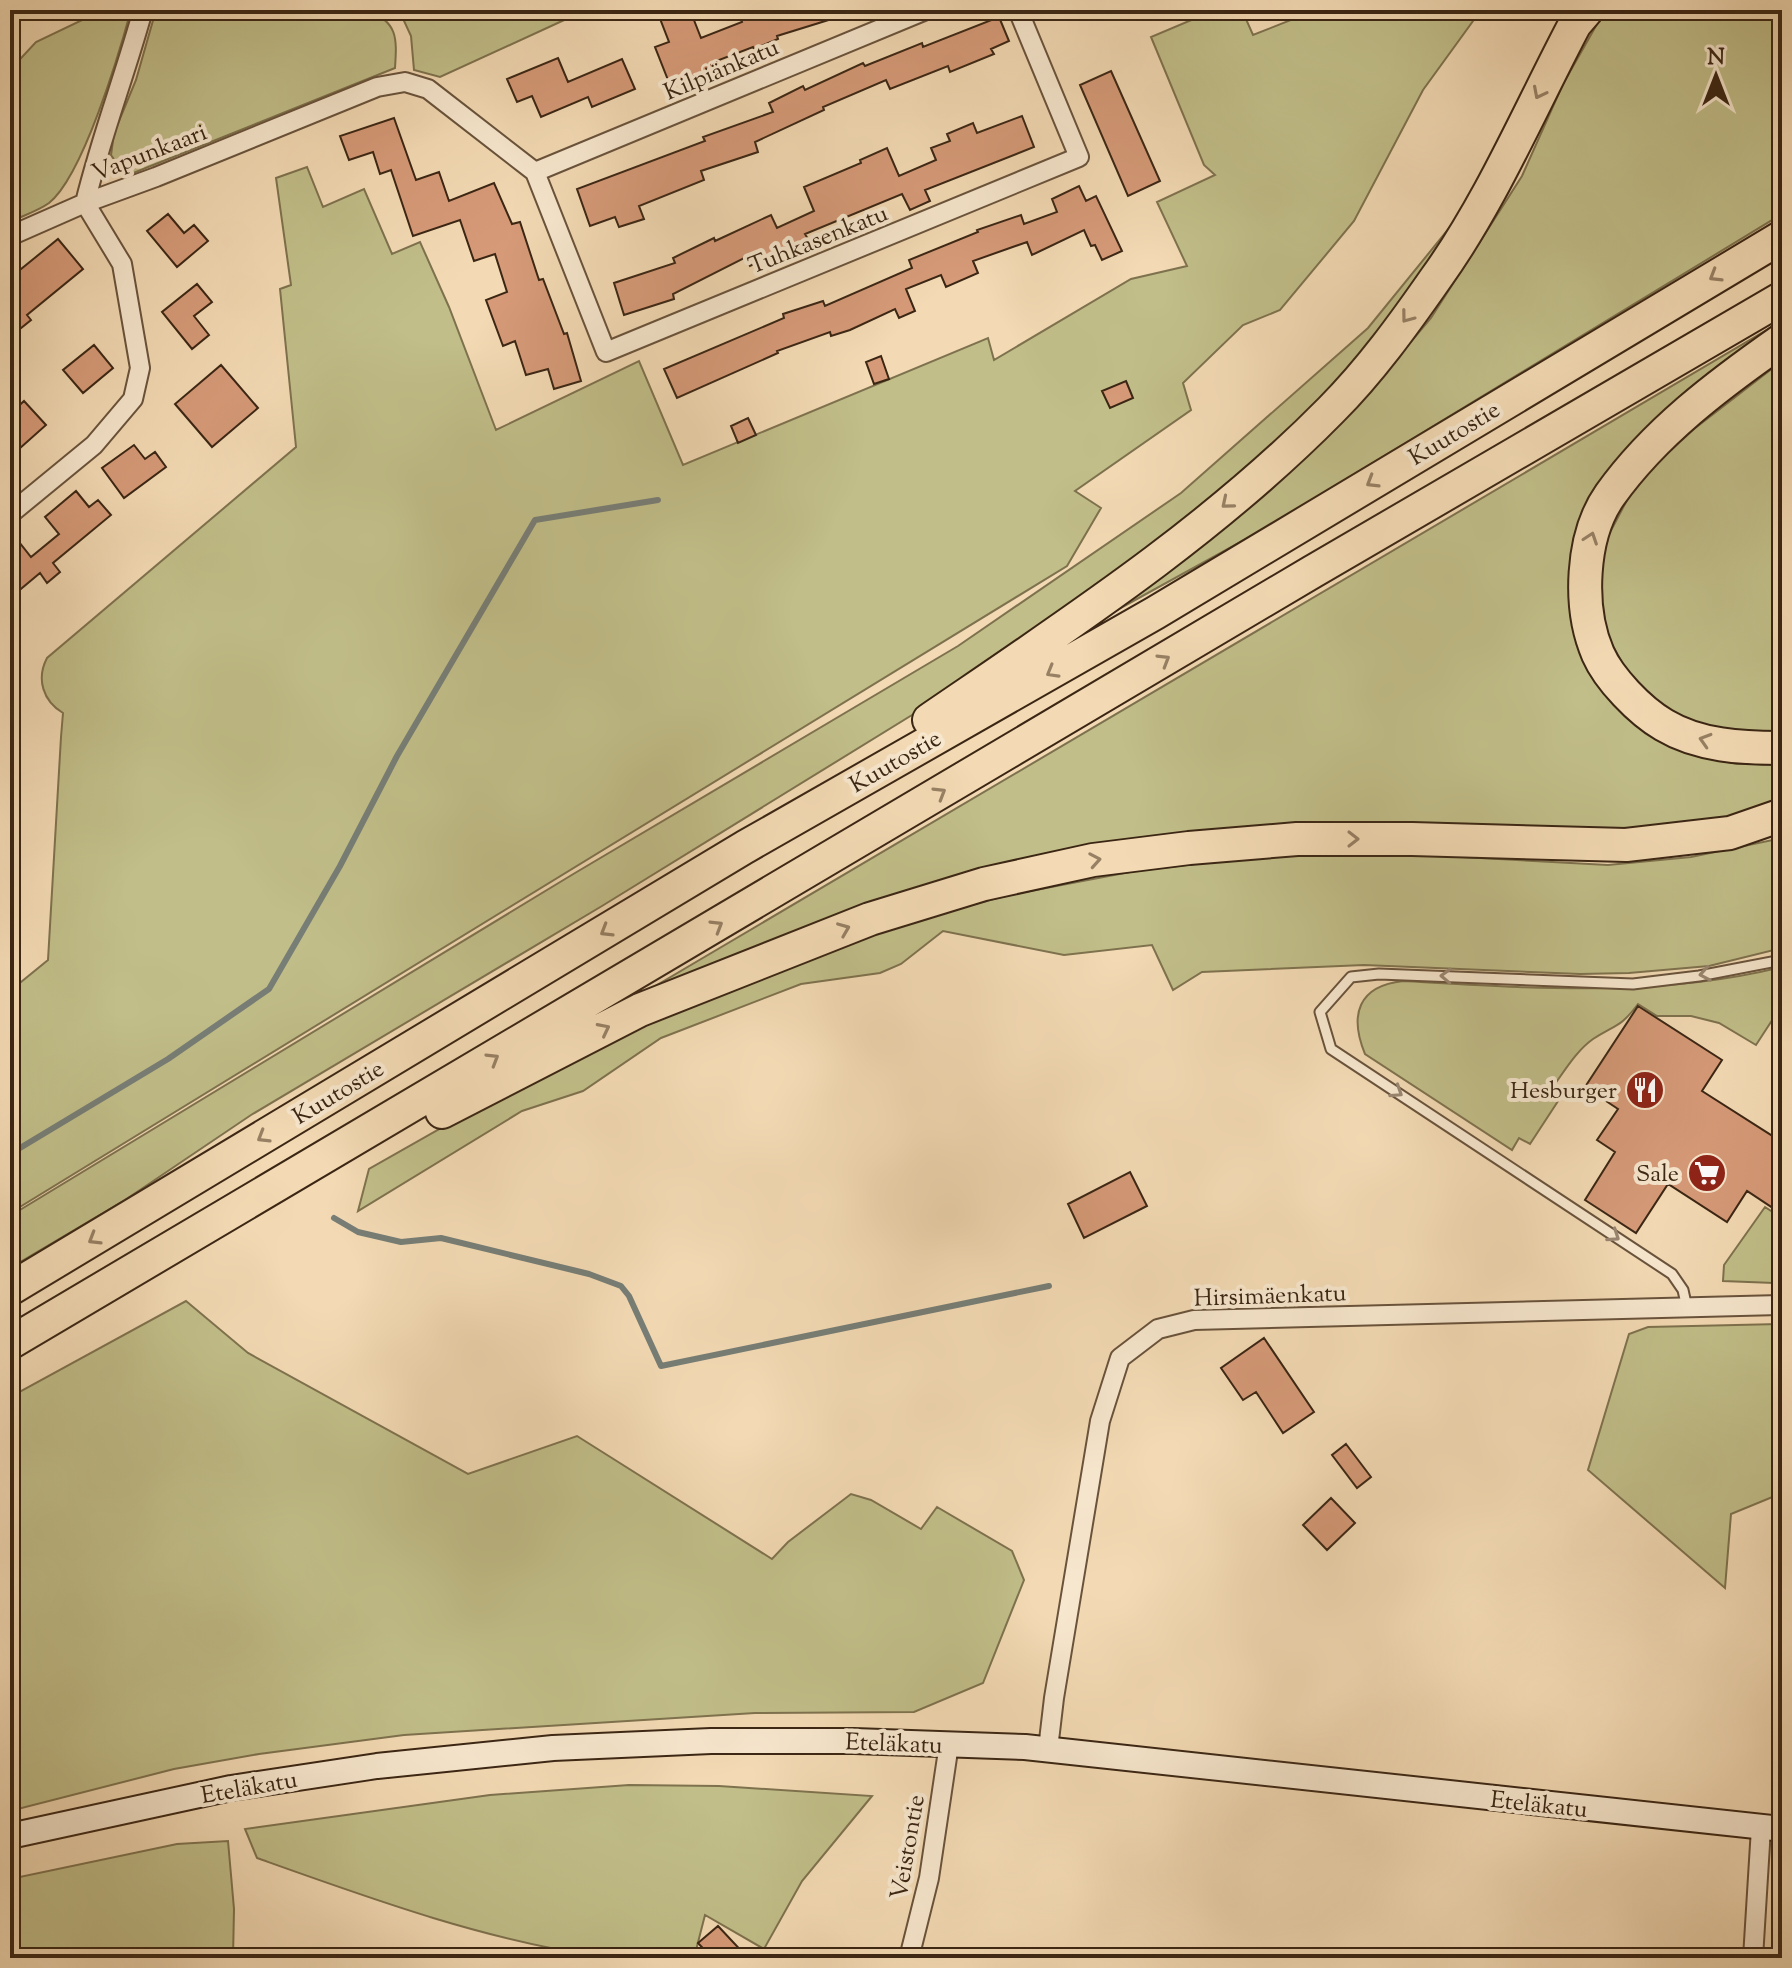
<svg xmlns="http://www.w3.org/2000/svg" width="1792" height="1968" font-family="'Sorts Mill Goudy',serif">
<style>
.green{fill:#c1be89;stroke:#7e724e;stroke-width:2}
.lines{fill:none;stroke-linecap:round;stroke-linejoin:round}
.stream{stroke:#777e76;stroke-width:6}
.building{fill:#d69a78;stroke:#3b2614;stroke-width:2}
.lane-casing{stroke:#69533c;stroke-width:13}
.street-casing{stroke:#69533c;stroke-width:22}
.secondary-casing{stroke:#3b2614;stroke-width:28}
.highway-casing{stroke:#3b2614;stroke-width:36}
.lane{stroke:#f7e7ce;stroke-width:9}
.street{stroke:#f7e7ce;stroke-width:18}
.secondary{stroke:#f7e7ce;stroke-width:24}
.highway{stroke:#f3dab4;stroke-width:32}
.oneway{stroke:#978064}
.oneway2{stroke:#998671}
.labels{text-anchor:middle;stroke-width:8;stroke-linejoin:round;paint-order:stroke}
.street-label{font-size:24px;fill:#3b2614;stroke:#f7e7ce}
.poi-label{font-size:24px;fill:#3b2614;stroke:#f7e7ce;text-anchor:end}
</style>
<rect width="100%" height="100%" fill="#f3dab4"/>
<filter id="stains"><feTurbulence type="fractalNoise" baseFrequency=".0025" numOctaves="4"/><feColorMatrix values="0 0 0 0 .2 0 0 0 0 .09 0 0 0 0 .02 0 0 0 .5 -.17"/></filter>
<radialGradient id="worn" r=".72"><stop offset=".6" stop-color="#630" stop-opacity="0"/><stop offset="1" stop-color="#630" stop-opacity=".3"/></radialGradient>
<path class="green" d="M103,10H131C119,54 83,176 49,203C38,211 22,216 10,222V70L36,42Z
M156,10H367C398,22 397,38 395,68L131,174L120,168L111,155L114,133L136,80Z
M399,10H586L440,77L414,70L411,36Z
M1215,10H1242L1253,35L1316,10H1481L1423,90L1354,221L1280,310L1243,325L1183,383L1191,410L1075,491L1101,508L1067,566L10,1213V991L48,960L61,737L63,713C43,701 36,679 47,658L296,447L280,289L291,285L276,178L307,167L323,207L364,189L392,254L420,242L449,307L496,430L639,361L683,465L988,338L994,360L1131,279L1187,266L1157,202L1215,175L1204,165L1151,37Z
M1605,10H1777L1782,21V214L1266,528L1088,626L1202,544L1269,491L1362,400L1431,318L1522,176L1563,84Z
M1459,216L1391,318L1307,414L1196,511L1041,628L951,691L602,906L251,1115L125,1200L10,1268V1216L575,873L958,646L1181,493L1368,328Z
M1782,321V326L1623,453L1582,515L1572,562V609L1688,753L1737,764H1782V803L1707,823L1642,832L1422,827L859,907L740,953L618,1008Z
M1782,361V734L1715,731L1658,706L1631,679L1607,635L1600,589L1605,542L1637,481L1694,429Z
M1782,838V948L1709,966L1629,973L1580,974L1364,965L1202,972L1173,990L1152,945L1064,955L943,931L901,964L880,973L801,984L661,1038L583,1091L522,1111L358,1211L369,1169L496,1097L643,1024L781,967L907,922L1009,895L1135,871L1280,854L1426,855L1608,865L1691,857Z
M1782,967V1005L1756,1045L1719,1023L1691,1016H1657L1638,1004C1620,1028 1616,1024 1593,1039C1576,1051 1564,1072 1552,1088L1562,1095L1530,1144L1519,1138L1512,1150L1365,1054C1349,1015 1358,986 1403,981C1530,988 1657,998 1782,967Z
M1765,1207L1782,1218V1270L1774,1283L1723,1281L1724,1265Z
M186,1301L248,1353L468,1474L577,1436L772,1559L788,1542L851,1494L871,1500L921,1529L937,1507L1012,1551L1024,1580L983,1683L914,1712L755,1713L404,1735L259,1754L174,1769L10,1811V1397Z
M1782,1324V1493L1731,1514L1725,1588L1588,1470L1629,1334L1648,1327Z
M629,1785L719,1786L872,1796L802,1881L764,1949L705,1915L694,1958C664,1958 632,1962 602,1957C484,1940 369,1898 257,1858L245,1829L490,1795Z
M228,1841L234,1909L233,1958H10V1879L177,1844Z"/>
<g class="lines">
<path class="stream" d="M10,1154L168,1059L269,989L340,866L397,756L535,520L658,500
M334,1218L358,1232L401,1242L441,1238L589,1274L621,1286L629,1296L661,1366L1049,1286"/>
</g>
<path class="building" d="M675,10H690L701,38L742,22L740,17L757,10H848V14L777,36L778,39L754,49L753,47L711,63L713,68L670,85L655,47L669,42L659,16Z
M999,17L1009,41L991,49L994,54L950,72L948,66L890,89L886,80L823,107L824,110L755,142L758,152L701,171L704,180L639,206L644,219L619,227L615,217L590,226L577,189L705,141L703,137L773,112L769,103L803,86L805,90L863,63L865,66L922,43L923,47Z
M558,58L568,82L622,59L635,89L592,107L588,97L541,117L532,96L517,102L507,79Z
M1111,71L1160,181L1128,196L1080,85Z
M1022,116L1034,147L925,190L930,201L910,210L902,194L805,234L808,239L750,266L746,257L673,294L674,299L624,315L614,283L675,263L673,258L714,238L715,241L771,215L777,228L814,211L804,187L861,163L860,160L887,148L899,176L936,160L931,148L950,141L947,134L973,123L977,133Z
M394,118L416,180L439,172L449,201L494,183L512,224L520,222L539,280L543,279L564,334L567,333L581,381L554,389L548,369L526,375L515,341L503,346L486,300L507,292L495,254L474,261L460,220L413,236L391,170L380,174L373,152L349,160L340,136Z
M1079,186L1086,201L1096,196L1122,251L1102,260L1095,245L1091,246L1084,230L1032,255L1027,242L973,261L978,273L946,287L941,275L906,289L915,311L899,318L895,309L850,330L831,336L830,332L777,351L778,353L677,398L664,369L784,318L783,314L823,301L825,306L912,268L909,260L978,232L977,230L1021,215L1024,224L1057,212L1052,199Z
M168,214L184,233L194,225L208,241L177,267L147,231Z
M58,239L83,269L27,315L31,320L10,337V278Z
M197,284L212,302L194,316L209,335L192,349L162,312Z
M94,345L113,368L83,393L63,370Z
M881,356L889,379L874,384L866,362Z
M221,365L258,408L212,447L175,404Z
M1126,381L1133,398L1110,408L1102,391Z
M24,401L46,425L10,457V414Z
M748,418L756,435L738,443L731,426Z
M134,445L145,459L155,452L166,467L124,498L102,468Z
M76,491L89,507L98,500L111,515L53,563L60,572L47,583L40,573L10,598V550L19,542L31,557L59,534L45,517Z
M1638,1006L1722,1060L1702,1091L1782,1142V1214L1747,1191L1727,1222L1668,1184L1636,1233L1585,1200L1615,1152L1597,1140L1618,1109L1585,1087Z
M1130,1172L1147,1206L1084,1238L1068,1204Z
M1264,1338L1314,1412L1283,1433L1256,1392L1243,1400L1221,1368Z
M1346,1444L1371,1477L1357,1488L1332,1455Z
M1331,1498L1355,1523L1327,1550L1303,1525Z
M718,1926L748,1958H712L698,1943Z"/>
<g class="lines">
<defs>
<path id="lane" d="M1687,1308L1683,1290L1672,1274L1331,1049L1320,1012L1351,977L1379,974L1633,984L1699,976L1782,960"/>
<path id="street" d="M535,172L926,10
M10,236L85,203C101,137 125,75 143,10
M10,514L94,445L133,399L140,368L122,264L85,203L156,177L377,87L405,82L428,89L535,172L606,352L1079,157L1018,10
M1048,1749L1054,1698L1100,1421L1120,1358L1158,1329L1194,1320L1782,1305
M909,1958L929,1878L949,1744
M1753,1958L1761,1828"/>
<path id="secondary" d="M10,1836L231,1788L377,1766L553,1748L711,1741H854L1025,1747L1782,1829"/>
<path id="highway" d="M1782,340C1719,384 1655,432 1610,495C1581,536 1578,608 1598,654C1609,679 1640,711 1664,725C1699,746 1742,748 1782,748
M929,720C1068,625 1212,531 1331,410C1370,371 1404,324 1436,278C1491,202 1531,107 1575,24L1587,10
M442,1112L640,1010L870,919L984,884L1093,860L1189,848L1297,839H1412L1626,845L1730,833L1782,815
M10,1289L745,847L1155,613L1782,237
M10,1343L1312,572L1782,298"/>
</defs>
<use href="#lane" class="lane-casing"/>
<use href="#street" class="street-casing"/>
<use href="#secondary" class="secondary-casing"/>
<use href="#highway" class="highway-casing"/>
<use href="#lane" class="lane"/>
<use href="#street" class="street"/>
<use href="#secondary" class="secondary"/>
<use href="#highway" class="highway"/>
</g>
<defs><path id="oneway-chevron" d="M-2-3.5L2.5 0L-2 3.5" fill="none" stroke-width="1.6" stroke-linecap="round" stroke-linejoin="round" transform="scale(2)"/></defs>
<g class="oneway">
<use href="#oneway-chevron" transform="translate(1539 93) rotate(117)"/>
<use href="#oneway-chevron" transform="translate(1715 276) rotate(149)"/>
<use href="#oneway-chevron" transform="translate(1407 317) rotate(127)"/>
<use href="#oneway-chevron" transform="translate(1372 482) rotate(149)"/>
<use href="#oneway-chevron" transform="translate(1227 503) rotate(140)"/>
<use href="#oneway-chevron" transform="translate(1591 538) rotate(-71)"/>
<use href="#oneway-chevron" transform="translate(1164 660) rotate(-31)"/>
<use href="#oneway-chevron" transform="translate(1052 672) rotate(150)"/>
<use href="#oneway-chevron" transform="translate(1705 740) rotate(-163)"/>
<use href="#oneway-chevron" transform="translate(940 793) rotate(-31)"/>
<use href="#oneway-chevron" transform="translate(1353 839)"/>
<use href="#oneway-chevron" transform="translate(1095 860) rotate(-10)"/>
<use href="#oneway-chevron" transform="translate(717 926) rotate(-31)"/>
<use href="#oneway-chevron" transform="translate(844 929) rotate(-22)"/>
<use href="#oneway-chevron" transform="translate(606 931) rotate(149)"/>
<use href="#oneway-chevron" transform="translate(604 1029) rotate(-27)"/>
<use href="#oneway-chevron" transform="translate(493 1059) rotate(-31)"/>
<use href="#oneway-chevron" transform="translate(263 1137) rotate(149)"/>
<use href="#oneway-chevron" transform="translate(94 1239) rotate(149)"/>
</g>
<g class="oneway2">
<use href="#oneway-chevron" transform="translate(1705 974) rotate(170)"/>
<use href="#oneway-chevron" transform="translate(1446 976) rotate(-178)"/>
<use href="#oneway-chevron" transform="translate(1397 1092) rotate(33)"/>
<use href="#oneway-chevron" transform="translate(1614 1236) rotate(34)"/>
</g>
<defs>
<symbol id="restaurant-disc" viewBox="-11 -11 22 22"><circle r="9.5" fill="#8f2418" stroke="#f7e7ce"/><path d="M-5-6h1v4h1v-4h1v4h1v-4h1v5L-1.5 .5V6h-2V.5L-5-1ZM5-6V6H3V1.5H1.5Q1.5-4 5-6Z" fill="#fff"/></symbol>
<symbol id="supermarket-disc" viewBox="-11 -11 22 22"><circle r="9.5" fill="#8f2418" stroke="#f7e7ce"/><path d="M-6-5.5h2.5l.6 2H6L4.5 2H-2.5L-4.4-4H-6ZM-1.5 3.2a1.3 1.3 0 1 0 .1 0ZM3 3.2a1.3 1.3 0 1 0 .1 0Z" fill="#fff"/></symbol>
</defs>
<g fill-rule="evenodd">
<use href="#restaurant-disc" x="1623" y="1068" width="44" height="44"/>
<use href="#supermarket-disc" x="1685" y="1151" width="44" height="44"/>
</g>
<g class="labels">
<g class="street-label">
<text transform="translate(721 69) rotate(-23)" y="8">Kilpiänkatu</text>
<text transform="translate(149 152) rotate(-21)" y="8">Vapunkaari</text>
<text transform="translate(818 239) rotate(-22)" y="8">Tuhkasenkatu</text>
<text transform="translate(1454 433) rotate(-31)" y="8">Kuutostie</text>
<text transform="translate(895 761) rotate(-30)" y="8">Kuutostie</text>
<text transform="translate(338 1092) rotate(-31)" y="8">Kuutostie</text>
<text transform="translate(1270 1295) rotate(-2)" y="8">Hirsimäenkatu</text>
<text transform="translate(894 1743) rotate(2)" y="8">Eteläkatu</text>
<text transform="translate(249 1787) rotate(-10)" y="8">Eteläkatu</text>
<text transform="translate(1539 1804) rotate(6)" y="8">Eteläkatu</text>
<text transform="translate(907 1847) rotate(-80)" y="8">Veistontie</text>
</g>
<g class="poi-label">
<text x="1617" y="1098">Hesburger</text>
<text x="1679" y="1181">Sale</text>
</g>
</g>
<rect width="1792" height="1968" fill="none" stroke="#f3dab4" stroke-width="40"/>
<rect x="12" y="12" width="1768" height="1944" fill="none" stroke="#3b2614" stroke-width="4"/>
<rect x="20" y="20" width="1752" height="1928" fill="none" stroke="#3b2614" stroke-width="2"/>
<g transform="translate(1716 76)" stroke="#f7e7ce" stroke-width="6" paint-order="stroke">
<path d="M0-6L14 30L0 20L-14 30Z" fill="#3b2614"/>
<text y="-12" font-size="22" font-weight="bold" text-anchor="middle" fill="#3b2614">N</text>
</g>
<rect width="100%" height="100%" filter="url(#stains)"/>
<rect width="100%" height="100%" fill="url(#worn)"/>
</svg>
